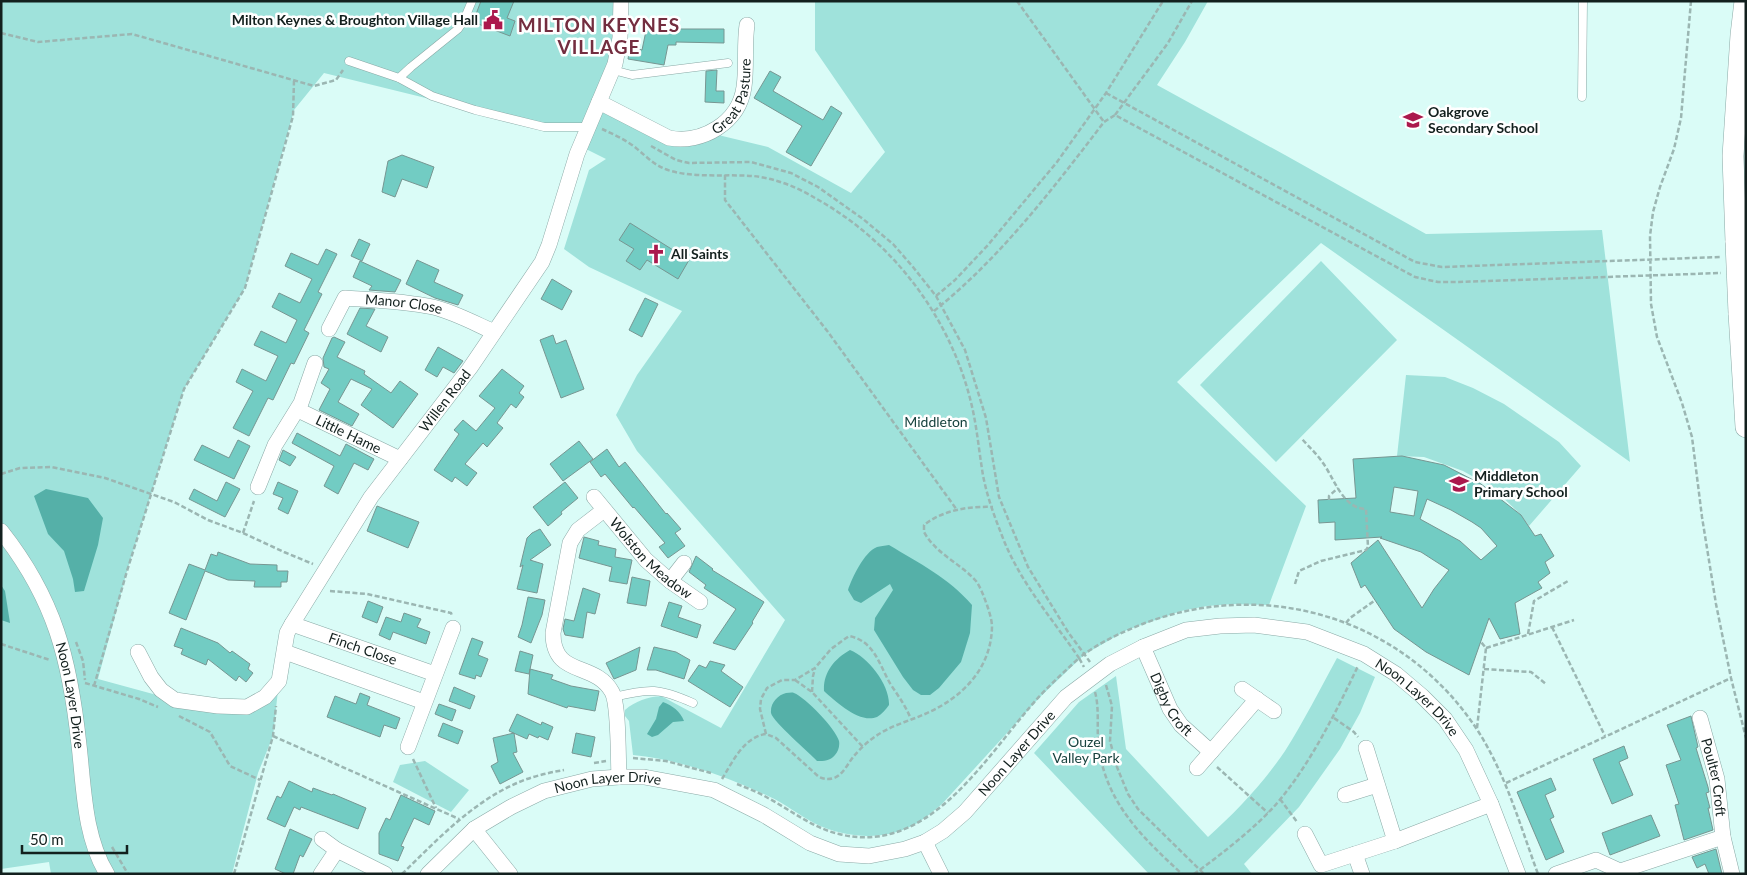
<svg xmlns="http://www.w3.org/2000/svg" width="1747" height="875" font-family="Lato,sans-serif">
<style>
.green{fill:#9fe2db}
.water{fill:#55b0a8}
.building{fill:#72ccc3;stroke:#779692;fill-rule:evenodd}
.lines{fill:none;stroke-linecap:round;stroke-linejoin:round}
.lane-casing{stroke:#8aa9a6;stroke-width:9}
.street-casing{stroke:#8aa9a6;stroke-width:16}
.secondary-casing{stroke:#8aa9a6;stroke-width:22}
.path{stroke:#9bb6b2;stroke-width:2.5;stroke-dasharray:5 2.5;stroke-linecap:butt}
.lane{stroke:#fff;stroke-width:8}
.street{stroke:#fff;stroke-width:15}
.secondary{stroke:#fff;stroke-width:21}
.secondary-bridge-casing{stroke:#8aa9a6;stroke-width:22;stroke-linecap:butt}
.secondary-bridge{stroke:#fff;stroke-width:21}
.labels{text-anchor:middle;stroke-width:5;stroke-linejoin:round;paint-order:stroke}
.poi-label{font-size:14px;font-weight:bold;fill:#13201e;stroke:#fff;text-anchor:start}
.street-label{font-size:14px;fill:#13201e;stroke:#fff}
.park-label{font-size:14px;fill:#17423e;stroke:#fff}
.district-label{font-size:19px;font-weight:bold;letter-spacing:1px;fill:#732d3f;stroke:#fff}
</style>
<rect width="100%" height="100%" fill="#dafcf7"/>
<path class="green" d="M1,1H620L617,59L588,127L540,126L324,73L294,110L245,288L184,389L127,571L98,679L175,700L247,707L279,681L273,736L258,773L232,874H51L49,862L1,869Z
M815,1H1208L1185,42L1157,85L1285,155L1426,234L1602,230L1630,462L1321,243L1177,382L1306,506L1269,605L1233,604L1207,606L1181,611L1127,630L1085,654L1040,697L942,804C931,813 920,823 907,828C879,841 842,837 814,823C799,815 784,803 768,796C725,776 681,760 633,755L629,721L625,716V710C635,701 648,697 661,696L721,728L785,620L637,451L616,415L637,375L682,311L589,267L564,249L589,170L606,159L586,149L603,109L655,137L714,134L768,147L851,193L885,152L815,50Z
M1321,261L1397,340L1276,462L1200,385Z
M1406,375L1445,377L1473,388L1504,404L1559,442L1581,466L1529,526L1521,515L1492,487L1463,471L1424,457L1397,456Z
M1337,658L1375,677L1360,713L1340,749L1299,807L1244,864L1252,874H1149L1034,753L1079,702L1116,676L1126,749L1208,837C1236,812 1264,782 1285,751C1304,721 1320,689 1337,658Z
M425,761L469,790L451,812L393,782L400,765Z"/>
<path class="water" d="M46,489L88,498L103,518L98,545L84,591L75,592L73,579L64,551L48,534L34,496Z
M889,545C919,563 949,578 972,605L970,633L961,662L939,688L930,695H921L913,690L903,677L874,630L875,618L893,590L890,584L861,603L854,600L848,590C852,578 864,552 877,547C880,546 885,546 889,545Z
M1,585L5,591L10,623L1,620Z
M850,650C868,657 890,685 889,705C886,709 882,714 877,717C860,724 836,702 824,691C823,673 834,659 850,650Z
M786,693C789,693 792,692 794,693C805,697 836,729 839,741C840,746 838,752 835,755C830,761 824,761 817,761C809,752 773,722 771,713C770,703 778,695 786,693Z
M663,702C673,706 680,711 684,721L673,722L658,735L652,737L647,734L656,719L659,707Z"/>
<path class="building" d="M481,1H514L507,18L515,21L510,36L473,22Z
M647,26H657V29H724V43L676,42V45H668L664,65L628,59L630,47L642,50Z
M717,70L716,91H724V103L705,102L706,71Z
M770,71L781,77L773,91L823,120L831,106L842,113L811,166L786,152L802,126L754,98Z
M402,155L434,167L427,188L402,179L395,197L382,192L388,161Z
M630,223L689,260L678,279L647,260L640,270L626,261L634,249L619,240Z
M359,239L370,244L362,261L351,256Z
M326,249L337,254L318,292L322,294L304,330L309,333L294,364L291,363L273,400L268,398L249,436L233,428L253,391L236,382L242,369L266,381L278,356L254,345L261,331L286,343L297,320L272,307L279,293L300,303L312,279L285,266L291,253L318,265Z
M417,260L439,270L434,282L463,295L458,305L435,298L406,284Z
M360,261L401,280L395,292L369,290L372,286L353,277Z
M552,279L572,291L562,310L541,299Z
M645,298L658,304L642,337L629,330Z
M360,308L375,309L366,326L388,337L381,352L347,334Z
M553,335L556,344L566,340L584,389L561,398L540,340Z
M334,337L345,342L337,357L365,371L364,374L391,393L400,381L418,394L393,428L361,405L372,389L351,379L338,402L359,414L352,426L319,410L330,389L321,383L329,369L324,367L323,358L332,338Z
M438,347L463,361L454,373L443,367L437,377L425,370Z
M502,369L524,386L519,393L524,397L516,408L511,404L497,423L503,428L487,447L483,443L465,464L477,473L467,486L455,477L452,482L434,470L459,434L454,430L463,420L476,431L495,408L479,396Z
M297,433L340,456L346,444L374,459L368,470L354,463L338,494L324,486L334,466L292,443Z
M238,440L250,446L234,479L194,460L202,445L229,458Z
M579,441L593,459L563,481L550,464Z
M607,449L619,467L625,462L666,514L667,513L681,529L675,533L685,546L668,558L659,547L665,543L634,507L633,508L605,474L601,477L590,462Z
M283,450L296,457L290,466L279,460Z
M1402,456L1444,465L1481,484L1521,515L1535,536L1541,534L1554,556L1545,562L1550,573L1538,582L1542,588L1515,603L1520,634L1500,639L1489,618L1469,675L1426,652L1394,629L1365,585L1361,588L1351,563L1378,540L1422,608L1434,589L1449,570L1421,552L1380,538L1382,537L1335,540V522L1319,523L1318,500L1356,498L1353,459ZM1394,487L1418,491L1414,516L1390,512ZM1427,499L1451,510L1472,522L1481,528L1497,546L1481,560L1460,541L1420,519Z
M226,482L240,489L225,517L189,499L194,489L217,501Z
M278,482L298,491L288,514L278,509L283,498L273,494Z
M565,482L578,498L561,512L562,514L548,526L533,507Z
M377,506L419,522L408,548L367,531Z
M540,529L551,545L530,560L543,564L537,593L517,589L523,565L520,567L527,538L532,533Z
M584,537L599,541L598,545L616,549L615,557L632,560L627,584L609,581L612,567L579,558Z
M218,552L250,564L277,565V571H288L287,582H281V587H254L255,581L228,580L205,571L186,620L169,613L189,564L205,570L211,554L217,556Z
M696,556L713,569L712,570L764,602L752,622L753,623L735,650L713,643L736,609L704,588L706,585L689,572Z
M632,577L650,581L646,606L627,603Z
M583,588L600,594L595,614L587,612L583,638L565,635L563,629L565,619L574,621Z
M528,597L545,600L542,615L531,643L518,637L522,625Z
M368,601L383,607L377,623L362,617Z
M669,602L682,606L678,617L701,625L697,638L661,626Z
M404,613L421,619L417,627L430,632L426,644L393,632L390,640L379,635L386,617L401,622Z
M181,628L218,643L230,653L232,651L250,664L248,669L253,673L246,682L239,676L236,681L208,659L206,665L181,654L183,649L174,646Z
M472,638L483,642L478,655L488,659L481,677L476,675L475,679L459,674Z
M640,647L636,670L614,679L606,663Z
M654,647L676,652L690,660L684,679L656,670H647Z
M520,651L533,655L529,674L515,671Z
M710,661L725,665L721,671L743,687L730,707L688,681L699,665L706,668Z
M530,669L553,675L551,679L571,686L599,691L595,711L568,706L567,708L528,694Z
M454,687L475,696L470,709L449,701Z
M360,693L370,697L367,705L400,718L396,729L384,725L380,737L327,717L335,696L356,704Z
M439,704L456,710L452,721L435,714Z
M517,714L541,725L542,722L553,727L548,740L539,736L538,738L529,734L527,739L509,731Z
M1691,716L1698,747L1696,748L1708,787L1709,792L1706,793L1710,808H1708L1713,830L1684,840L1675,805L1679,804L1666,765L1681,760L1667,725Z
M443,723L463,731L458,744L438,736Z
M514,733L517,752L513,753L523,772L500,784L491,766L498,762L493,738Z
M576,733L595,737L591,757L572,753Z
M1624,746L1628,758L1619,762L1633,795L1612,804L1593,759Z
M1551,778L1556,790L1545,795L1554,817L1550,819L1564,852L1546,860L1517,792Z
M289,781L312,792L313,788L332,795L333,794L366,808L358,829L301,807L300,810L294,807L285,827L267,819L277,796L281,798Z
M401,795L435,811L429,825L414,818L401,846L404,847L398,861L379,854V833L386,818L390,820Z
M1651,815L1660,836L1610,855L1602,833Z
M290,829L312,839L303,857L300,855L293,874H286L275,869Z
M1716,849L1722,874H1709L1705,864L1697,868L1692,857Z"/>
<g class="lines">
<defs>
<path id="lane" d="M349,61L399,78L432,96L475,110L544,127H588
M613,70L632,75L728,63
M399,78L411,67L458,29L464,20L472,1
M1582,97L1583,1
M614,697C650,688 659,688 693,703"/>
<g id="street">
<path id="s1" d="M599,102L669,138C702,144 739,123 744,87C747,66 744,45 747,25"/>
<path id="s2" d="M329,329L345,298C374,300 404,301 433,307C454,312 474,323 494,332"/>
<path id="s3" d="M298,410L400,459"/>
<path d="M258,487L275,445L301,403L315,363"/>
<path id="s4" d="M594,497L646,560L670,581L700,602"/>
<path d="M604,510L578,530L570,543L553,633C553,678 595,661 612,692C619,705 618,759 619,777"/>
<path id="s5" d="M1,531C55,599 70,660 79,745C84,788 84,836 107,874"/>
<path d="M670,581L684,563"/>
<path id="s6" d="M292,624L435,674"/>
<path id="s7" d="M1143,647L1170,709L1181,725L1211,752L1257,699"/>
<path id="s8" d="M138,652L151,677L161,690L175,700L218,706L247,707L265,697L279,681L287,633L292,624L371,497L470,368L542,262L549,245L577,154L615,64L620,38L621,1"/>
<path d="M285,652L424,702"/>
<path d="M1242,689L1274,711"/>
<path id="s9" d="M1700,718L1717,779L1723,837L1732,874"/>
<path d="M408,747L453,628"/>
<path d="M1366,748L1395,841"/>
<path d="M1197,768L1211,752"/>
<path d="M1345,795L1377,785"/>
<path d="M474,829L510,874"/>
<path d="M1305,834L1321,865L1395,841L1491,804"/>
<path d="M322,839L337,850L385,874"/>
<path d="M925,842L941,874"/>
<path d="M1355,854L1362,874"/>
<path d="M321,874L337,850"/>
<path id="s10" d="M428,874L474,829L511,807L544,791L592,779L619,777H644L714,790L764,815L810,843L839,854L869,856L905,849L925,842L943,831L965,812L1066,697L1110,664L1143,647L1186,630L1220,626L1254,625L1307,632L1364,654L1396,674L1422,696L1445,719L1466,750L1491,804L1518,874"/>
<path d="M1556,874L1596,860L1620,871L1723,837"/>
</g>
<path id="secondary" d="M1736,242L1733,156L1741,35L1745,1
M1739,313L1746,427"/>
</defs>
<use href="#lane" class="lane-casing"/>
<use href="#street" class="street-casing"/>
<use href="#secondary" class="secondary-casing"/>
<path class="path" d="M1017,1L1104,122
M1691,1L1681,118L1674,149L1660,187L1653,212L1650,236L1651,304L1657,337L1682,403L1692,437L1702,517L1716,604L1731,678L1746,738
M1,33L38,42L132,34L314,86L336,80L343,70
M1106,93L1415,262L1442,267L1721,257
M1115,115L1168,43L1192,1
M602,129C613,134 626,140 636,148C648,158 656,167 671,171C697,178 726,174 753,176C774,178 797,187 815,198C895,242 954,322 973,411C977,430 979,450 982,469C985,490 993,513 1001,533C1018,580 1051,617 1079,658C1098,643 1122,632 1145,623C1269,577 1405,619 1478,731C1506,775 1520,825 1538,874
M651,146L676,160L689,163L751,162L791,173L818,187L863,219L893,244L913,267L936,296L965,350L986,418L999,497L1028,567L1068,632L1090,662
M725,175V200L828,332L957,510
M936,296L955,280L988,245L1057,162L1106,93L1163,1
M934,311C1000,258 1052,190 1104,122L1115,115L1415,277L1438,282H1459L1721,273
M1,474L20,468L51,467L105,478L174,502L208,520L243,533L284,552L313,564
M1329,500V496L1338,488
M243,533L254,501
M1295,584L1299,571L1321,561L1366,550L1368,547L1366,509C1343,509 1334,478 1323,463C1317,454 1309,447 1302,439
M330,591L367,594L451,613L452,616
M1346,623L1350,618L1374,601
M1552,627L1605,736
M1528,634L1534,601L1568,581
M76,642L83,661L85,680
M1,644L50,660
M1486,648L1574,620
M1484,669L1531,672L1546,684
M795,680L812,692L863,747
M85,683L139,699L158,707
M1106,685L1112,706L1110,741L1117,767L1128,794L1138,809L1204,874
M94,686L127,571L184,389L245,288L293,116L294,81
M812,692L813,676L815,669
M1095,692C1100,710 1096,730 1099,749C1107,804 1143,838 1182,874
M179,716L210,732L230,766L260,780
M1334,718L1354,732L1358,737
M1477,728L1486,648L1481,642
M766,734L760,709L761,699L767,688L782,680H795L815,668L831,649L849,636C875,641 879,665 891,685C899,697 905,705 911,719
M273,736L459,819
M633,758L666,761L711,773
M413,759L436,808
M594,763L606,761
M1217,767L1268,813
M722,779C733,761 744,737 766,734L776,738L819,777C824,779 828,780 834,778C843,775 848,763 854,756C860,749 868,741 876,736C890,726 909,721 925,714C962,698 991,669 992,627C992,620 989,611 987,605C984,597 981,588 976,581C960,563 936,554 924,532V525C943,510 969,506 993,507
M1506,783L1731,678
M737,784C747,788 758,792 768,798C792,811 813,828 839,834C926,856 982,763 1030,707C1045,689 1062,674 1079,658L1084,667
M1280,799L1297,822
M112,847L128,874
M234,874L273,736L276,706
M402,874C439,838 477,797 527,779C539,775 552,772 564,770
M1194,874C1219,856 1246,835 1268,813C1305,775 1335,714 1358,666"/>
<use href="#lane" class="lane"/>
<use href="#street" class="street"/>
<use href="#secondary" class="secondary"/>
<defs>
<path id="secondary-bridge" d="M1736,242L1739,313"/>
</defs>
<use href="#secondary-bridge" class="secondary-bridge-casing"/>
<use href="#secondary-bridge" class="secondary-bridge"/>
</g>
<defs>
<symbol id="civic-bare" viewBox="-9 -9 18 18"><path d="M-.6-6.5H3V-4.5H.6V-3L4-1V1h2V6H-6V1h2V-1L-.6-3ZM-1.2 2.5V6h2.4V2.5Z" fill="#ab194d" stroke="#fff" stroke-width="2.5" paint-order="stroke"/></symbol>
<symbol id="school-bare" viewBox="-9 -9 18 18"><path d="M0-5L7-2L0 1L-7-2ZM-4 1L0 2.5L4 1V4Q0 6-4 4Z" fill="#ab194d" stroke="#fff" stroke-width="2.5" paint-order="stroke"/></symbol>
<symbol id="church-bare" viewBox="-9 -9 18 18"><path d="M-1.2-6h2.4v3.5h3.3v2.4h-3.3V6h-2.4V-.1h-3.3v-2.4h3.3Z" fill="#ab194d" stroke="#fff" stroke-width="2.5" paint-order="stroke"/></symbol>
</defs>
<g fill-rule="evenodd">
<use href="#civic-bare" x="479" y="6" width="28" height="28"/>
<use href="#school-bare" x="1399" y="106" width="28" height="28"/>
<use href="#church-bare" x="642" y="240" width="28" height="28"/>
<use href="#school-bare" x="1445" y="470" width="28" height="28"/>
</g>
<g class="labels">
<g class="poi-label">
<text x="478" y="25" text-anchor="end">Milton Keynes &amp; Broughton Village Hall</text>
<text x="1428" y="117">Oakgrove<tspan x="1428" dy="16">Secondary School</tspan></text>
<text x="671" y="259">All Saints</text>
<text x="1474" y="481">Middleton<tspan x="1474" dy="16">Primary School</tspan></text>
</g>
<g class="street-label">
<text dy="5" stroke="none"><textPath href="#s1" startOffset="166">Great Pasture</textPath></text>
<text dy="5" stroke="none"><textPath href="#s2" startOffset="94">Manor Close</textPath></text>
<text dy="5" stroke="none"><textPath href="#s8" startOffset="506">Willen Road</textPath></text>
<text dy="5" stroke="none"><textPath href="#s3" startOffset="56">Little Hame</textPath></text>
<text dy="5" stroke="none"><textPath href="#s4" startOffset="84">Wolston Meadow</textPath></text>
<text dy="5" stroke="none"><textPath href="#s6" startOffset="75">Finch Close</textPath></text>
<text dy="5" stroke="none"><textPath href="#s5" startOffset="181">Noon Layer Drive</textPath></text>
<text dy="5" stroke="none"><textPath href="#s10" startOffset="1139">Noon Layer Drive</textPath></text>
<text dy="5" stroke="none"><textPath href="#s7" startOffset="64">Digby Croft</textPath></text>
<text dy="5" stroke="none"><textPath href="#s10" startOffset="674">Noon Layer Drive</textPath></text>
<text dy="5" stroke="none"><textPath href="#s9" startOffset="61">Poulter Croft</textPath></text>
<text dy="5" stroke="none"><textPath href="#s10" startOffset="209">Noon Layer Drive</textPath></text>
</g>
<g class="park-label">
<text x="936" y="427">Middleton</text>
<text x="1086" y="747">Ouzel<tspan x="1086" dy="16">Valley Park</tspan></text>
</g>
<g class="district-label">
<text x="599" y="32">MILTON KEYNES<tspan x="599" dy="22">VILLAGE</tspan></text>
</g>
</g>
<rect width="1747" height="875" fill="none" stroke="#13201e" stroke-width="5"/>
<path d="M22 845v8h105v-8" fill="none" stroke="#13201e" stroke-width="2.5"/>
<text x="30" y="845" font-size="15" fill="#13201e" stroke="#ffffff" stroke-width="4" paint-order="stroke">50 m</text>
</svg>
